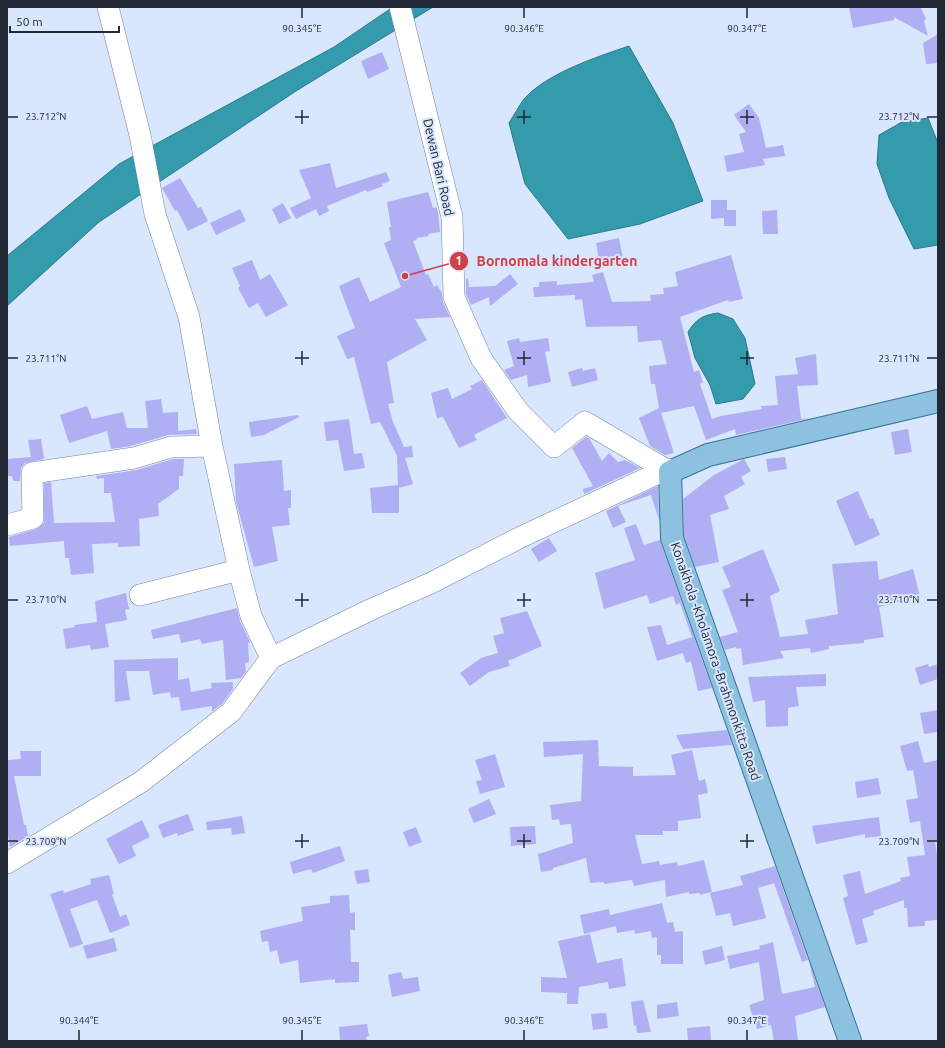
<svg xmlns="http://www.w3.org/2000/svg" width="945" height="1048" font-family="Ubuntu,sans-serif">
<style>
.water{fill:#339bac;stroke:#2e7988}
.building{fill:#b0aff3}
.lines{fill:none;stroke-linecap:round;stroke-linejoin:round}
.minor-casing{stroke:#7585a0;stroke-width:22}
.major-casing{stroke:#367296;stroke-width:24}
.minor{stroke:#fff;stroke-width:21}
.major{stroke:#8cc2e0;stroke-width:22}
.ticks{fill:none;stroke:#222934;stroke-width:1.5}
.labels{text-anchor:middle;stroke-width:4;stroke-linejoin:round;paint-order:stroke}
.street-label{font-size:13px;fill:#222934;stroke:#d8e6fe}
.ticks-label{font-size:10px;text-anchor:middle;fill:#222934;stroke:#d8e6fe;stroke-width:4;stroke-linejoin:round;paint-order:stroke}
.leader{fill:none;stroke:#d04046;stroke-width:1.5}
.callout-dot{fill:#d04046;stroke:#d8e6fe;stroke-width:1.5}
.mark-label{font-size:12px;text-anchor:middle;font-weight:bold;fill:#fff}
.callout-label{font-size:14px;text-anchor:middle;font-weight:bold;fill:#d04046;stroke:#d8e6fe;stroke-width:4;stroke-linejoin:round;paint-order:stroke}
</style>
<rect width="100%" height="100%" fill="#d8e6fe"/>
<path class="water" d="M393,7H433L296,91L99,222L7,306V256L119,164L334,47Z
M629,46L673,123L703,201L640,224L568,239L525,184L509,123C514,115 519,106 524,99C547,73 597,57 629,46Z
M928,118L938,143V245L914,249L889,198L877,164L879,135L902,122Z
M718,313L733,319L745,338L755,384L743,399L716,404L710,385L695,358L688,332C696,319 703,315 718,313Z"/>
<path class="building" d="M849,7H920L926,18L924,21L928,36L894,17V20L853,28Z
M938,34V63L926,64L923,43Z
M382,52L389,69L368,79L361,61Z
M749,104L759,118L766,148L783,145L785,156L763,159L765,165L727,172L724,156L744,152L739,134L746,132L734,115Z
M330,163L336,188L386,172L390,181L382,184L383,186L367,192L366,190L327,206L329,211L319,216L316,209L296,219L290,208L311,198L299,170Z
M180,178L198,208L201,207L208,221L188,231L177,210L175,211L162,188Z
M428,192L433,208L436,207L438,212L440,232L428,234L429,236L416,238L417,240L413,241L426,275L428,274L434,287L437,285L442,293L443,302L450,317L415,319L427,340L387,362L394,403L388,404L393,422L404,447L412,446L413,457L405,458L413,484L399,488V513H372L370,488L398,485L397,456L380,422L371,424L354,357L347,359L337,336L355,328L339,286L359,277L370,302L401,287L384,243L391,240L389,227H391L387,202Z
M711,200H727V210H736V226H724V218L711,219Z
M283,203L291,218L279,224L272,209Z
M240,209L246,221L216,235L210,223Z
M777,210L778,234H763L762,211Z
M619,238L624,264L600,268L596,243Z
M731,255L743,299L729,302L728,300L680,317L694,372L699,370L703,382L700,384L712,419L721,416L762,409L761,406L778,405L775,376L798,374L795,358L816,354L818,385L797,386L801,419L811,418L736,435L735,429L706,440L694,406L661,413L674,453L665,455L650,446L639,418L659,408L655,384H651L649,366L667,364L661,340L638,342L637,326L586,327L582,299L575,300V295L534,297L533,287H539V282L557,281V285L594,282L592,275L603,272L612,302L651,301L650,295L664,294L663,288L678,286L675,272Z
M252,260L260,280L270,274L288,305L266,317L258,303L249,308L238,288L240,286L232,268Z
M510,274L518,284L490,306L489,297L471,305L466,294V279L468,278L469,287L495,286Z
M519,338L520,342L548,338L550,351L545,352L551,382L528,387L527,375L511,380L504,370L514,366L507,341Z
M582,368L583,371L595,368L598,380L572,387L568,372Z
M482,380L507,418L474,435L477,440L459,448L443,417L437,418L431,393L448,388L452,399L472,389L470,386Z
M161,399L163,413L178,412V431L196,429L197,434L168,435L131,446L111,449L107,431L69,443L60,415L87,406L92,419L123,412L127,428H148L145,401Z
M298,415L299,417L264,435L251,437L249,422Z
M349,419L354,454L362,453L365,468L344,471L338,440L326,441L324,422Z
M908,429L912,452L895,455L891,432Z
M586,437L589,438L602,461L609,453L618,462L625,460L640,468L584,494L583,489L593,486L572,448Z
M41,439L44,459L25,463L21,468L20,481H13L12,476H7V459L31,457L28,440Z
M785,457L787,469L768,472L766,459Z
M173,459H184L183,476H179V489L158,504L159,516L139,519L140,546L118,547V543L92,544L94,573L71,575L69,558H65L64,541L10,546L9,537L36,529L44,523V483L51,482L54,523L115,522L111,493H104V478L97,479L96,476L137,470Z
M744,459L751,471L741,477L745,484L724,496L729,509L710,515L719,562L695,567L684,536L683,499L714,475Z
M282,460L284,491L291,490V508H288L290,525L272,527L278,561L254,567L236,502L234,464Z
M658,486L659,520L651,495L618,506L626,522L613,528L606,511Z
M858,491L870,519L873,518L880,535L855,546L836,501Z
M636,524L644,545L660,540L712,688L698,691L691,661L686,663L683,653L657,661L647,627L661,625L667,645L692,637L680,603L676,605L673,596L650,604L647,595L604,609L595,573L635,560L624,528Z
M549,538L557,551L539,562L531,549Z
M763,549L780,591L770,596L780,637L808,634L805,620L838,614L832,564L877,561L879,580L913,569L920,596L879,607L884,637L864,640V643L829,646V649L811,653L810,648L780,651L784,658L743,665L741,648L737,649L736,647L725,650L720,637L738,632L722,590L731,587L722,567Z
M126,593L129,609L125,610L127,620L105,624L109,647L91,650L90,645L66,649L63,629L75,627L74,625L97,622L95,601Z
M237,608L240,621L250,642L248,643L249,662L245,663L246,672L241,678L226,680L223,640L202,644L200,639L181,643L179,634L153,639L151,630Z
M527,611L542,646L508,661L510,666L489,672L470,686L460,673L481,658L498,653L493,636L504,633L500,618Z
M178,658V680L189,678L191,692L212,688L211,683L233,682V689L222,704L212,711V706L181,711L179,697L171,698L170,692L153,695L149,671H126L130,700L115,702L114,660Z
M928,664L929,667L938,664V679L920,685L915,668Z
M826,674V686L796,687L799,706L788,708V726L766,727L765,700L753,702L748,677Z
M938,710V732L924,734L920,713Z
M727,730L732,745L683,749L676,735Z
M598,740L599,766L633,767V776L676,775L671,755L692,750L699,781L705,779L708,793L698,795L701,818L678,821V831H663V835H635L642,864L659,861L660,865L677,862L678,866L704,860L712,892L700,895V893L689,894V892L666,897L665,880L634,886L632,880L604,884V882L590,883L586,858L553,868V870L541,872L538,854L573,843L571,824L560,825L559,819L552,820L550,805L581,801L583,754L544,757L543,742Z
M918,741L924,763L938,760V841H935L938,861V920L925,921V926L908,927L907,908H904V900L873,911L874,915L862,919L868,942L856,945L843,898L848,896L843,875L860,871L865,894L901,881L900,878L910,876L907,857L925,855L920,821L910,823L906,800L918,798L913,770L907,771L900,746Z
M20,751H41V776H14L24,825H26L28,836L10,847L7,829V760L21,759Z
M495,754L505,787L480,794L476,781L482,780L475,760Z
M878,778L881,794L857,798L855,782Z
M489,799L496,814L474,823L468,809Z
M188,814L194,830L178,836L177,833L163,838L158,825Z
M242,816L245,833L232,835L231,828L207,830L206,822Z
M879,817L881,836L865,838V834L816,844L812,826Z
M142,820L150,837L132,846L136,856L119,864L106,839Z
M535,826L536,844L511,846L510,827Z
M416,827L422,842L409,847L403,832Z
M340,846L345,861L313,873L311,869L293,874L290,862Z
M775,866L808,960L802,962L774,883L758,888L766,918L733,926L730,913L716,916L710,893L743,885L740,876Z
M368,869L370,882L357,884L354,871Z
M109,875L114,894H112L120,917L126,914L130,925L110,933L97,900L70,909L83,944L70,948L50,894L63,890L64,893L91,884L90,879Z
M349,895L350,913L355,912V930H350L351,962H359V982L335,983V979L300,983L298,960L280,964L277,950L270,952L268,941L262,942L260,931L303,921L301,907L330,903V896Z
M662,903L667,923L673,922L675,932L683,931V964H661V955H657V937L652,938L651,931L635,934L634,930L617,933L616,926L584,934L580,915L609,909L610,915Z
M590,934L597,963L622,958L626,986L609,989L608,982L579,987L578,1004H567V993L541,992V977L567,978L558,941Z
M114,938L117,951L87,959L83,946Z
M773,942L782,994L815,987L809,962L825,1007L795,1016L798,1041H774L771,1025L757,1029L749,1005L764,1000L759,962L730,969L727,956L760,949L759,946Z
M722,946L725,960L705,965L702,951Z
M401,972L403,979L418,977L420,991L392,997L388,975Z
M643,1000L651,1032L637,1033L636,1025L634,1026L631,1002Z
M677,1002L679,1016L657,1019V1005Z
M606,1013L608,1028L593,1030L591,1014Z
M367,1024L369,1036L366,1037L367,1041H340L339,1027Z
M710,1026L711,1041H688L687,1028Z"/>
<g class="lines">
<defs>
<path id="minor" d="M108,7L140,135L155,214L189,317L212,446L239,570L251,616L271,658
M400,7L452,217L454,297L481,358L518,411L554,447L585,422L670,472
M7,525L33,518L32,473L134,458L171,447L212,446
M140,595L239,570
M7,863L141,782L231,712L271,658L372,609L431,583L521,537L667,469"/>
<path id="major" d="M850,1041L672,538L670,472L708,455L938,401"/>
</defs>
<use href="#minor" class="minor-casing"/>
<use href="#major" class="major-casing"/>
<use href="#minor" class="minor"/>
<use href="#major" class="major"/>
</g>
<path class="ticks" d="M302,8V18M524,8V18M747,8V18M302,110V124M524,110V124M747,110V124M8,117H18M295,117H309M517,117H531M740,117H754M927,117H937M302,351V365M524,351V365M747,351V365M8,358H18M295,358H309M517,358H531M740,358H754M927,358H937M302,593V607M524,593V607M747,593V607M8,600H18M295,600H309M517,600H531M740,600H754M927,600H937M302,834V848M524,834V848M747,834V848M8,841H18M295,841H309M517,841H531M740,841H754M927,841H937M79,1030V1040M302,1030V1040M524,1030V1040M747,1030V1040"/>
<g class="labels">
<g class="street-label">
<text transform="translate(439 167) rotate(77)" y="5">Dewan Bari Road</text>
<text transform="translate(716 661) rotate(71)" y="5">Konakhola -Kholamora -Brahmonkitta Road</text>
</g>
</g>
<g class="ticks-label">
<text x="302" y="32">90.345°E</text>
<text x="524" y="32">90.346°E</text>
<text x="747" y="32">90.347°E</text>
<text x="46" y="120">23.712°N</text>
<text x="899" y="120">23.712°N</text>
<text x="46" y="362">23.711°N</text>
<text x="899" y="362">23.711°N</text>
<text x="46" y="603">23.710°N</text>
<text x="899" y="603">23.710°N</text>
<text x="46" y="845">23.709°N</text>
<text x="899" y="845">23.709°N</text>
<text x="79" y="1024">90.344°E</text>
<text x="302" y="1024">90.345°E</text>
<text x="524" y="1024">90.346°E</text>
<text x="747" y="1024">90.347°E</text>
</g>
<path class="leader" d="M405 276L459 261"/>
<g class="callout-dot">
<circle cx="405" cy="276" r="4"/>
<circle cx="459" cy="261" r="10"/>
</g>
<g class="mark-label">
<text x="459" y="265">1</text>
</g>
<g class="callout-label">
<text x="557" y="266">Bornomala kindergarten</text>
</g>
<rect width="945" height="1048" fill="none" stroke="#222934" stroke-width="16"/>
<path d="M10 26v6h109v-6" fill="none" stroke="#222934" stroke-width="2"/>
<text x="16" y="26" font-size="12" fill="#222934" stroke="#d8e6fe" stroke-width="3" paint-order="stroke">50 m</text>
</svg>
